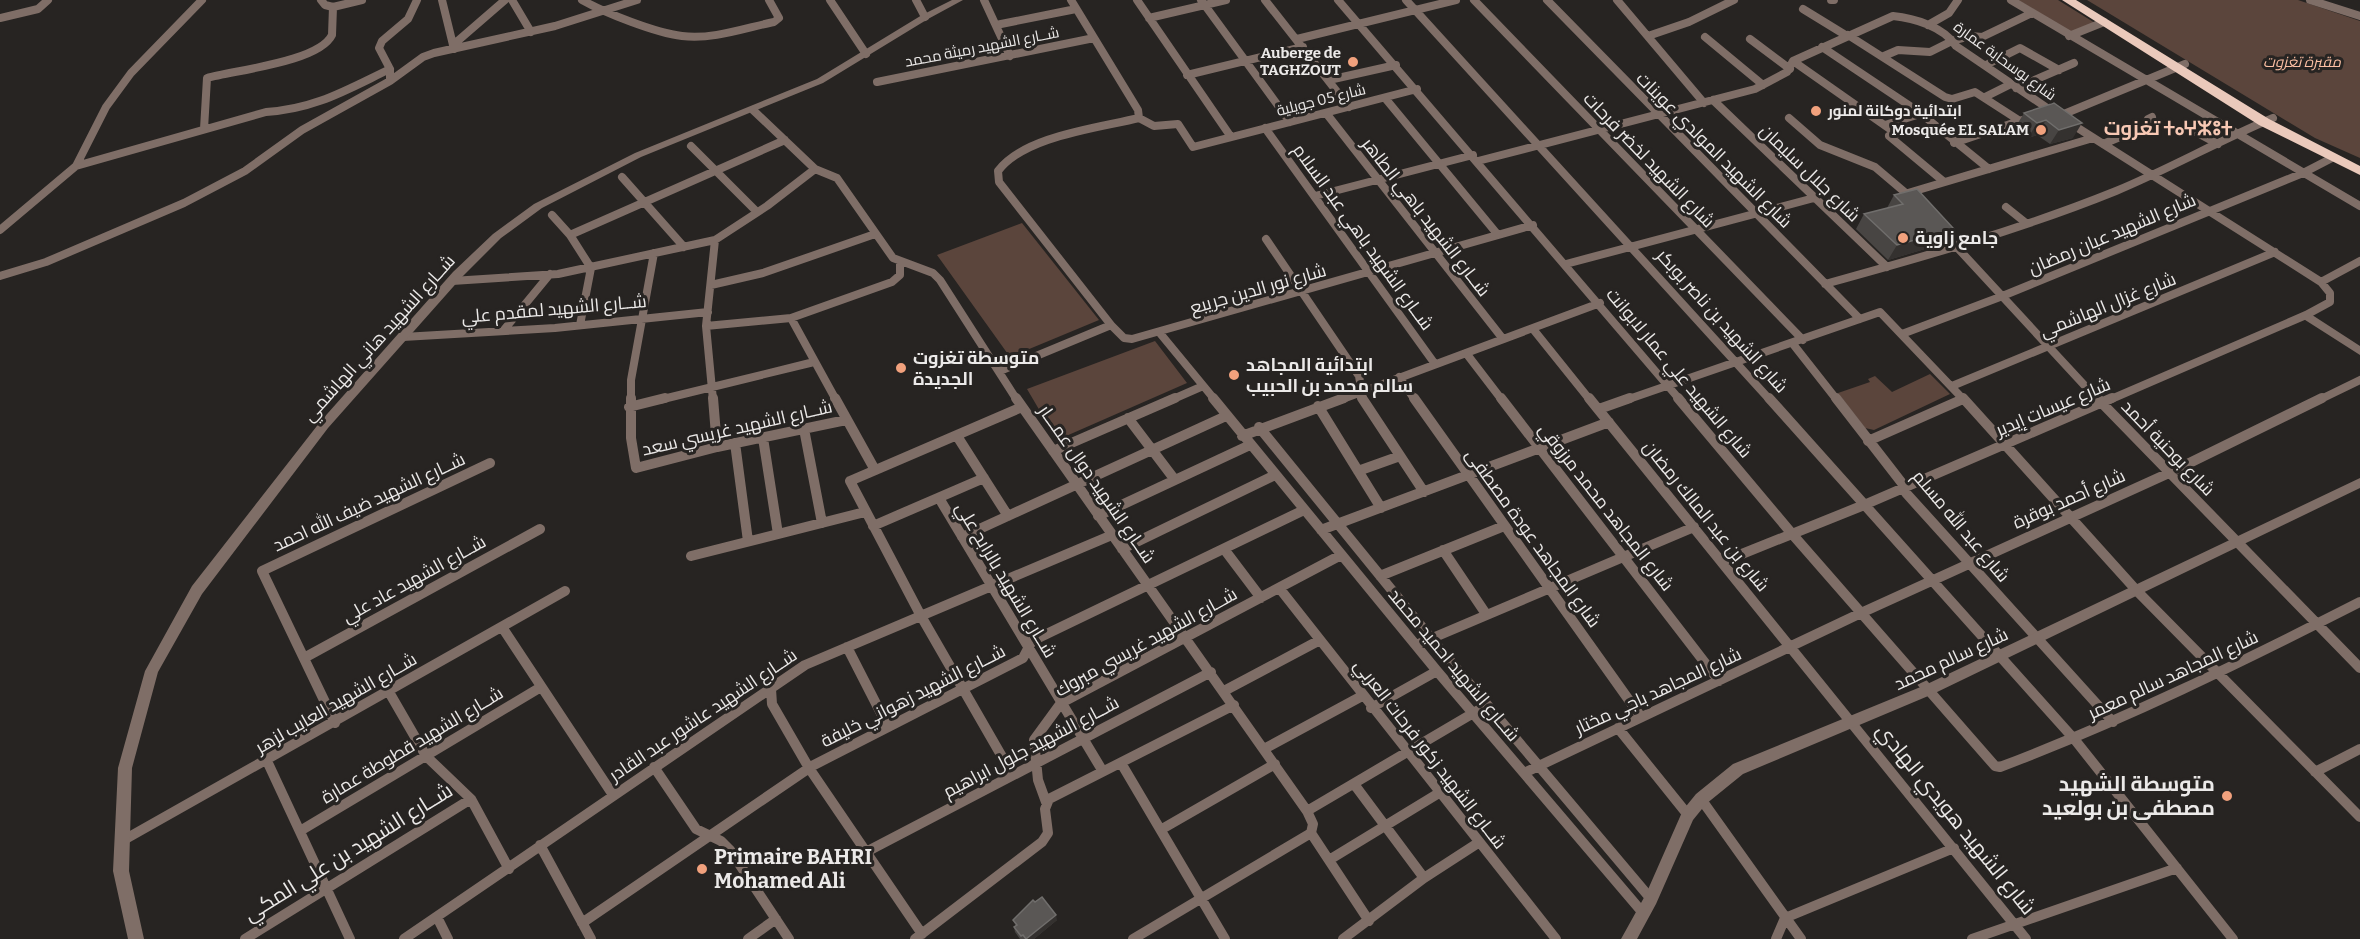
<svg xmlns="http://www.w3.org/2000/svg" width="2360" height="939" font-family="Bitter,Cairo,'Noto Sans Tifinagh',serif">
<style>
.green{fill:#5b453c}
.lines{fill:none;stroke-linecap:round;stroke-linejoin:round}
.minor-far1{stroke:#7f6e67;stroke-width:8}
.minor{stroke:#7f6e67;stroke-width:10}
.tertiary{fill:#7f6e67;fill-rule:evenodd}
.trunk{fill:#eac9bb;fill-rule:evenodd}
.wall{fill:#484543}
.shaded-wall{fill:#34312f}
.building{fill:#5a5755;stroke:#706e6c;stroke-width:1.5}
.poi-dot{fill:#f1a17d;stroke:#272422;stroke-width:2}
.labels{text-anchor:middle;stroke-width:6;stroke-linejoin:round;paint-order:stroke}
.far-street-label{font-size:15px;fill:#ebe9e8;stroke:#272422}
.far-poi-label{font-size:15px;font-weight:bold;fill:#ebe9e8;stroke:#272422;text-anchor:end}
.far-park-label{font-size:15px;font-style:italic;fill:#fec0a4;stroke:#272422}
.street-label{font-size:18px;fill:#ebe9e8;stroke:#272422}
.poi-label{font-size:18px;font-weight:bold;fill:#ebe9e8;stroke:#272422;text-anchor:start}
.far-district-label{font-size:20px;font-weight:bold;fill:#f7c8b4;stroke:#272422}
.near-poi-label{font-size:21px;font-weight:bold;fill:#ebe9e8;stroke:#272422;text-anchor:end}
.near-street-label{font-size:21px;fill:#ebe9e8;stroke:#272422}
</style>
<rect width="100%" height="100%" fill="#272422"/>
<path class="green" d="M2018,0H2058L2095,23L2071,32Z
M2087,0H2298L2360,21V158L2315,138Z
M1022,223L1099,320L1010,357L937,255Z
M1155,341L1187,383L1057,440L1027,389Z
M1930,374L1950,394L1874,430L1865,428L1838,393L1870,382L1868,379L1875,376L1892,392Z"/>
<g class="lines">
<path class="minor-far1" d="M321,0L325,5L333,7
M442,0L454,49
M512,0L531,32
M582,0C605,13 656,33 682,36C712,40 745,28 774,22L779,18L769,0
M830,0L866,54
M916,0L925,17
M984,0L1010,56
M1071,0L1138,110L1139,118
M1137,0L1231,137
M1201,0L1290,122
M1265,0L1349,107
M1338,0L1680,400
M1406,0L1770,400
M1474,0L1803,340
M1547,0L1860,319
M1617,0L1704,103
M1831,0H1834
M2011,0L2360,206
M2310,0L2360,16
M1803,9L1847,36
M0,18L38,9L48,0
M1149,18L1226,0
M996,25L1076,9
M1928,25L1949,13L1958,0
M1848,35L1945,97L1952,99L1975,92L2020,121
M1648,36L1689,22L1734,0
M2069,36L2104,22
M1705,37L1763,85
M1297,39L1456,0
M1750,39L1790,69
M453,45L505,0
M1822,47L1919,112L1989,169
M1884,56L1898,50L1930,52L1952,41L1971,36L1982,37L2032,13
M1793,61L1897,134L1889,136L1943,181
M1986,65L2020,48L2059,70
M1187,75L1303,47
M1329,80L1396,65
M390,81L423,57L434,53L555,26L637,0
M877,82L1094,38
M2016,88L2074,63
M1985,97L2011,84
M1385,98L1498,235
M1713,100L1887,267
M753,110L815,169L837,178L893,258L933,273L940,280L1017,400
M1326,113L1503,339
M2059,116L2185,64
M1789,118L1820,145L1875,167L1914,200
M2070,123L2321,282
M1885,125L1920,114
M1265,128L1435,364
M204,129L207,78C235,70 319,62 332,35L333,7L362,0
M2190,129L2218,144
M1954,143L2022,120
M2103,144L2154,123L2148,119L2152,117
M691,146L757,212
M1478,161L1755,89L1787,72L1793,61L1893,16C1914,18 1944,27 1956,46L2053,112
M76,166L266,112C315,109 346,90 390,69
M622,177L684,247
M1908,193L2093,138
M1315,196L1473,155
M2006,207L2026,223
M552,215L570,235L591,268L580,325
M0,230L76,166L106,107L131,73L202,0
M1941,230L2098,400
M570,235L785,140
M1266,239L1359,376L1363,400
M1566,264L1814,198
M0,276L46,262L184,203L245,171L302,130L390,81V69L379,48L382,41L408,19L417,0
M452,281L558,274L715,240L767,206L815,169
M1825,284C1923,257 2022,229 2116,191C2169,169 2220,140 2273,118
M711,285L763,273L875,234
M791,318L836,400
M1111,325L999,182L998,171C1024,136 1098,128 1139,118L1154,126L1178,124L1193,147L1417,89
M706,326L791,318L892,282L900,275V262
M1533,329L1590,400
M503,331L550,274
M1159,332L1215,400
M1902,334L2000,297L2303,173L2332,158
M403,337L555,328L708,312
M1793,344L1837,400
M1466,353L1502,400
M1000,371L1111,325L1124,338L1132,339L1533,225
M1399,377L1415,400
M1952,386L2275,252
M631,400V380L654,253
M659,400L814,362
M713,400L706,326L715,240
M1171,400L1203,386
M1340,400L1600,303
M1626,400L1880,312L1964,400
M2109,400L2306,315L2330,302V293L2321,282L2360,261
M2319,400L2360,380"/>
<path class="minor" d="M631,398V438L636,468L717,447L846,420
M713,398L717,447
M835,398L875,470
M1016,398L1307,811L1313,824L1311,833L1369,921
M1213,398L1437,671L1643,913
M1362,398L1424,492
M1414,398L1641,717
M1501,398L1719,681
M1589,398L2026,939
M1678,398L1793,535L1995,766L2000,767C2124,720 2242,662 2360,602
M1769,398L2075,740L2233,939
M1836,398L1905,487L1906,493L2113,722
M1963,398L2137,591L2360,817
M2097,398L2360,668
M1318,406L1381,508
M629,407L665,398
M1599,409L1630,398
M1128,418L1175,480
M1259,427L1430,637L1651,899
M804,429L822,523
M957,436L1008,516
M1242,436L1344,398
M763,438L778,534
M1868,441L1963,399
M735,443L748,541
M1053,451L1175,398
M1358,471L1400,456
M939,498L1102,770
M1098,516L1250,445
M873,526L984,478
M1321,530L1609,422
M962,537L1226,416
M1122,549L1275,475
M1224,549L1261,598
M1443,550L1486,614
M691,556L865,512
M1722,562L1864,505L2112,398
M1380,576L1504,526
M1280,589L1556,939
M502,627L613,795
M1416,645L1694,527
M847,647L888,727
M304,658L540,529
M771,689L772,704L809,768L922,934
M1224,691L1320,640
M389,692L426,756L471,799L509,869
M1371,708L1437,671
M335,723L262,571L490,463
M1618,728L1688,815
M1264,749L1362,696
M267,761L350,939
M1121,763L1225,939
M654,767L696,829L721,841L730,850L789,939
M2315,772L2360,749
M1524,773L1861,613L2169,473L2322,398
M1012,774L921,616L850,481L1022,407
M1354,784L1424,878
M1701,799L1801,939
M1046,802L1038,780L1034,740L1061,703L1341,555
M1307,811L1487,705
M1162,829L1275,764
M300,831L541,687
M122,841L565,591
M540,845L591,939
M866,852L1211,672
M1329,860L1439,793
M437,917L448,939
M582,923L812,766L1023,658L1032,641L1304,510
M245,939L471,799
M404,939L805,665L1112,535
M748,939L776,919
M915,939L1042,842L1048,833L1045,809L1049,799L1234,705
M1133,939L1311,833
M1343,939L1424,878L1478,843
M1776,939L1785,918L1954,848
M1972,939L2177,868"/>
<path class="tertiary" d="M952,0H963L928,19L823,83L641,157L542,208L501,238L461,278L328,428L202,594L158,672L132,768L129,871L144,939H128L113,871L118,768L145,671L192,586L320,422L453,272L493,234L534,204L635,153L817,79L922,15Z
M2306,311L2360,346V355L2302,318L2301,315Z
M2360,478V488L1933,694L1743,774L1706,804L1693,820L1656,904L1637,939H1621L1646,894L1683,810L1696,794L1733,764L1923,686Z"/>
<path class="trunk" d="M2062,0H2076L2269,119L2360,166V175L2259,125Z"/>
</g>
<path class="wall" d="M2054,103L2073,138L2050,144L2037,135L2028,138L2015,128L2024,113Z
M1894,195L1954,229L1945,243L1888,260L1856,229L1864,214L1887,208Z
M1013,920H1057L1034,939H1020L1015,932L1014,927L1016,926Z"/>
<path class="shaded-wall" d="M2046,120L2037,135L2028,138L2037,123Z
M2082,123L2073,138L2050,144L2059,130Z
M1954,229L1945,243L1888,260L1897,245Z
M1056,915L1057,920L1034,939H1026Z"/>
<path class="building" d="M2054,103L2082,123L2059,130L2046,120L2037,123L2024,113Z
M1917,189L1954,229L1897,245L1864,214L1903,204L1894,195Z
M1042,897L1056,915L1026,939L1023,935L1021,936L1014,927L1017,925L1013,920L1033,900L1035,902Z"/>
<g class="poi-dot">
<circle cx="1353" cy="62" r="6"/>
<circle cx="1816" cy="111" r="6"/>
<circle cx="2041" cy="130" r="6"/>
<circle cx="1903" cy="238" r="6"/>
<circle cx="901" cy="368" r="6"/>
<circle cx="1234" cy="375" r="6"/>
<circle cx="2227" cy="796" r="6"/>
<circle cx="702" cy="869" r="6"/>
</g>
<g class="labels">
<g class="far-street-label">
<text transform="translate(982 47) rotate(-11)" y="5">شــارع الشهيد رميثة محمد</text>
<text transform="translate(2005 61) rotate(36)" y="5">شارع بوسحابة عمارة</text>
<text transform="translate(1321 100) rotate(-14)" y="5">شارع 05 جويلية</text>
</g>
<g class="far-poi-label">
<text x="1341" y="58">Auberge de<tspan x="1341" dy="17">TAGHZOUT</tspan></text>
<text x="1828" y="116" text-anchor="start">ابتدائية دوكانة لمنور</text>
<text x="2029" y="135">Mosquée EL SALAM</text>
</g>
<g class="far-park-label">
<text x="2302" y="67">مقبرة تغزوت</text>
</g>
<g class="street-label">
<text transform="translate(1714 150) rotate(45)" y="6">شارع الشهيد المولدي عوينات</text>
<text transform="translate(1649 160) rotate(46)" y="6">شارع الشهيد لخضر فرحات</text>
<text transform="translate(1810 173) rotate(44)" y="6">شارع جلال سليمان</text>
<text transform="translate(1426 217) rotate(52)" y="6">شــارع الشهيد باهي الطاهر</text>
<text transform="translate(2112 234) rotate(-23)" y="6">شارع الشهيد عبان رمضان</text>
<text transform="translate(1363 237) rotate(54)" y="6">شــارع الشهيد باهي عبد السلام</text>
<text transform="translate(1258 289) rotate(-16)" y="6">شارع نور الدين جريبع</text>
<text transform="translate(2108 305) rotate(-22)" y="6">شارع غزال الهاشمي</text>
<text transform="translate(554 309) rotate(-5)" y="6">شــارع الشهيد لمقدم علي</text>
<text transform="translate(1722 321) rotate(48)" y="6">شارع الشهيد بن ناصر بوبكر</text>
<text transform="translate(379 338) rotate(-48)" y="6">شــارع الشهيد هاني الهاشمي</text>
<text transform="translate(1679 373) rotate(50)" y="6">شارع الشهيد علي عمار لابوانت</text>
<text transform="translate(2053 407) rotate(-23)" y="6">شارع عيسات إيدير</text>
<text transform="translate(737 428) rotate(-13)" y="6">شــارع الشهيد غريسي سعد</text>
<text transform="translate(2168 448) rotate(46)" y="6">شارع بوحنية أحمد</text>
<text transform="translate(1097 484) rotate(55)" y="6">شــارع الشهيد دوال عمـــار</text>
<text transform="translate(2069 499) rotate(-24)" y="6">شارع أحمد بوقرة</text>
<text transform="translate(369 502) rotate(-25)" y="6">شــارع الشهيد ضيف الله احمد</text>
<text transform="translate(1606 507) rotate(52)" y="6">شارع المجاهد محمد مرزوقي</text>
<text transform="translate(1706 516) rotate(51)" y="6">شارع بن عبد المالك رمضان</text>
<text transform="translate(1961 526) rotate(50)" y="6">شارع عبد الله مسلم</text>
<text transform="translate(1533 538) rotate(54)" y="6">شارع المجاهد عودة مصطفى</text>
<text transform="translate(414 579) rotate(-29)" y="6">شــارع الشهيد عاد علي</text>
<text transform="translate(1006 580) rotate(59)" y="6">شــارع الشهيد بالرابح علي</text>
<text transform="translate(1146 642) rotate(-29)" y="6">شــارع الشهيد غريسي مبروك</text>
<text transform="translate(1951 659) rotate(-25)" y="6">شارع سالم محمد</text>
<text transform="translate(1454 665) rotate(50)" y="6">شــارع الشهيد احميد محمد</text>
<text transform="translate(2173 675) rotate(-25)" y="6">شارع المجاهد سالم معمر</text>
<text transform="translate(1658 691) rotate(-25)" y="6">شارع المجاهد باجي مختار</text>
<text transform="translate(913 696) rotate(-27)" y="6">شــارع الشهيد زهواني خليفة</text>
<text transform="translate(336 703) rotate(-30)" y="6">شــارع الشهيد العايب لزهر</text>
<text transform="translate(703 715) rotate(-34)" y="6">شــارع الشهيد عاشور عبد القادر</text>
<text transform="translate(412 745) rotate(-31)" y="6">شــارع الشهيد قطوطة عمارة</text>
<text transform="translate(1031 747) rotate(-28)" y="6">شــارع الشهيد جلول ابراهيم</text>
<text transform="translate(1430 754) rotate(52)" y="6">شــارع الشهيد زكور فرحات العربي</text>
</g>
<g class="poi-label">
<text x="1915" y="244">جامع زاوية</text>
<text x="913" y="364">متوسطة تغزوت<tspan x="913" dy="21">الجديدة</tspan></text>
<text x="1246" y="371">ابتدائية المجاهد<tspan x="1246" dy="21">سالم محمد بن الحبيب</tspan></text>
</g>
<g class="far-district-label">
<text x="2168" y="135">تغزوت ⵜⴰⵖⵣⵓⵜ</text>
</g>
<g class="near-poi-label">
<text x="2215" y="791">متوسطة الشهيد<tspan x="2215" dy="24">مصطفى بن بولعيد</tspan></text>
<text x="714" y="864" text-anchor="start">Primaire BAHRI<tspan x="714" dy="24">Mohamed Ali</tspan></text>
</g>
<g class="near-street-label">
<text transform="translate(1956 819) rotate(51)" y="7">شارع الشهيد هويدي الهادي</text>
<text transform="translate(348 852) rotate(-32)" y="7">شــارع الشهيد بن علي المكي</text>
</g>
</g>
</svg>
